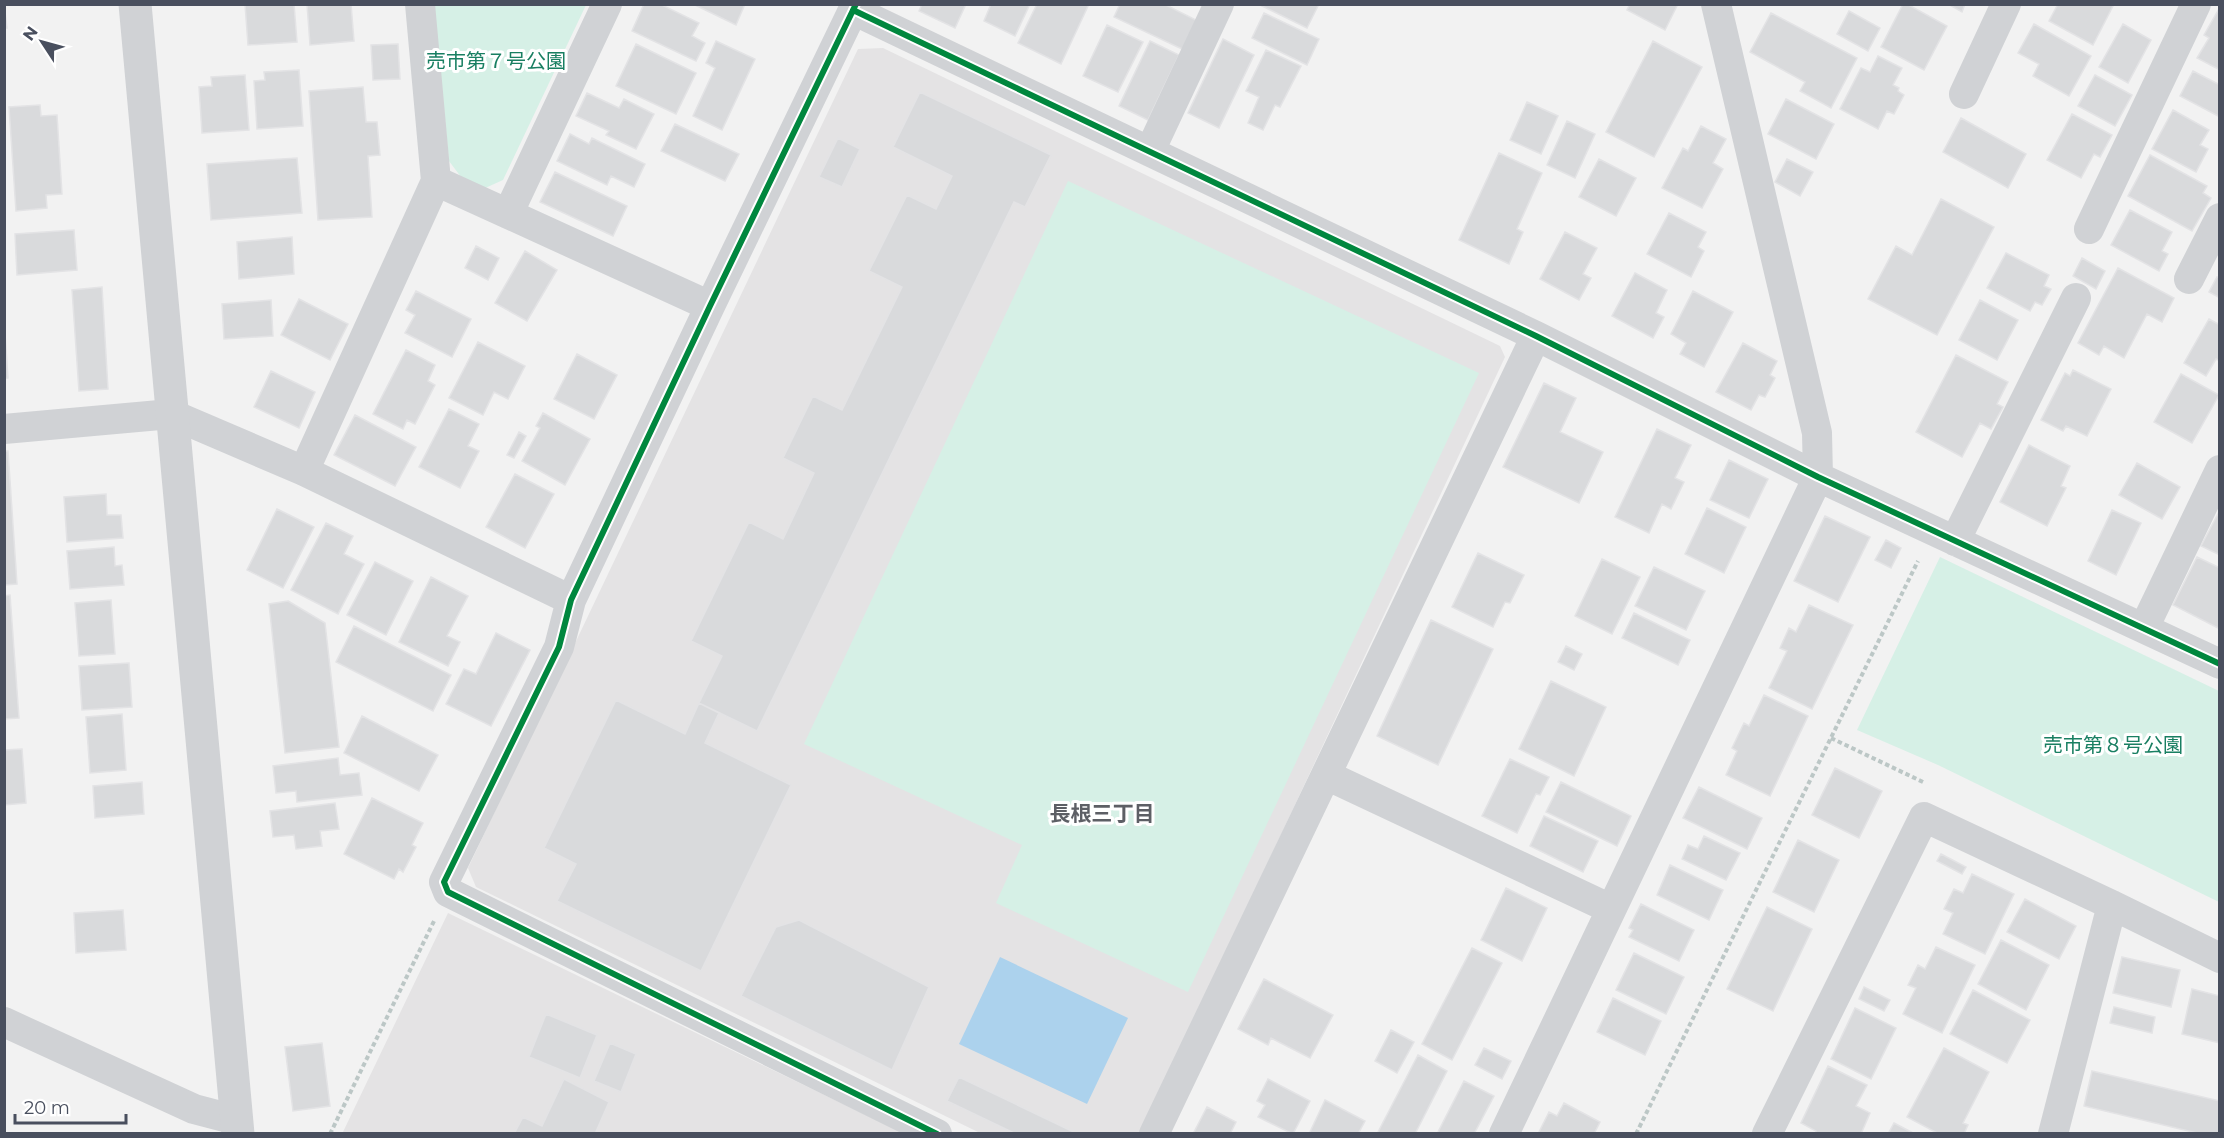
<svg xmlns="http://www.w3.org/2000/svg" width="2224" height="1138" font-family="Montserrat,'Noto Sans JP',sans-serif">
<style>
.education{fill:#e4e3e4}
.green{fill:#d6f0e6}
.water{fill:#acd2ed}
.building{fill:#d9dadc;stroke:#e3e3e5;stroke-width:1.5}
.lines{fill:none;stroke-linecap:round;stroke-linejoin:round}
.path{stroke:#bcc7c6;stroke-width:4;stroke-dasharray:4.5 3;stroke-linecap:butt}
.minor{stroke:#d0d2d5;stroke-width:30}
.tertiary{stroke:#d0d2d5;stroke-width:33}
.cycleway-casing{stroke:#fff;stroke-width:10}
.cycleway{stroke:#00873e;stroke-width:6}
.labels{text-anchor:middle;stroke-width:6;stroke-linejoin:round;paint-order:stroke}
.park-label{font-size:20px;fill:#197f62;stroke:#fff}
.neighbourhood-label{font-size:21px;font-weight:bold;fill:#5d5f65;stroke:#fff}
</style>
<rect width="100%" height="100%" fill="#f2f2f2"/>
<path class="education" d="M883,48L1500,346L1505,357L1141,1133H980L476,887L468,868L858,49Z
M448,913L903,1133L342,1134Z"/>
<path class="green" d="M434,5H586L503,180L483,189L461,177L449,161Z
M1068,181L1479,373L1188,992L996,903L1022,845L804,744Z
M1940,557L2219,691V902L1938,765L1857,730Z"/>
<path class="water" d="M1000,957L1128,1018L1087,1104L959,1044Z"/>
<path class="building" d="M4,4L7,28H4Z
M245,4H294L297,42L248,45Z
M307,4H351L354,41L310,45Z
M644,4H660L699,23L692,36L705,43L696,61L632,31Z
M693,4H745L736,25Z
M922,4H966L955,28L919,11Z
M991,4H1030L1015,36L984,21Z
M1037,4H1089L1061,64L1018,43Z
M1120,4H1164L1198,21L1184,50L1114,17Z
M1258,4H1319L1307,28Z
M1630,4H1678L1665,30L1627,10Z
M1903,4H1907L1947,26L1924,70L1881,47Z
M1948,4H1965L1962,12Z
M2058,4H2114L2093,45L2049,21Z
M2220,7V70L2197,58L2209,38L2204,35Z
M1849,11L1880,28L1868,51L1837,34Z
M1264,13L1319,39L1307,65L1252,38Z
M1771,13L1857,58L1831,108L1800,91L1805,82L1750,52Z
M2034,24L2091,56L2069,96L2033,76L2039,64L2018,53Z
M2123,24L2151,40L2128,83L2099,67Z
M1107,25L1143,42L1118,92L1083,76Z
M1223,39L1254,55L1219,128L1188,113Z
M716,41L755,59L722,130L693,116L715,68L706,63Z
M1150,41L1179,55L1148,120L1119,106Z
M1653,41L1702,67L1654,157L1606,132Z
M398,44L400,79L373,80L371,45Z
M636,44L696,73L676,114L616,86Z
M1266,50L1301,66L1280,107L1275,105L1263,130L1248,123L1259,97L1246,91Z
M1878,56L1902,68L1893,85L1899,88L1898,91L1904,95L1894,114L1887,111L1878,129L1840,109L1861,68L1870,72Z
M299,70L303,126L257,129L254,81L265,80L264,72Z
M2193,71L2220,85V117L2180,96Z
M245,75L249,130L202,133L199,87L212,86L211,77Z
M2095,75L2132,95L2115,126L2078,106Z
M363,87L366,122H377L380,155L368,156L372,217L318,220L309,91Z
M920,92L1051,155L1025,207L1014,202L757,731L699,703L722,656L691,641L749,522L783,539L814,473L783,458L813,396L842,410L902,287L869,271L907,195L936,209L952,176L893,147Z
M587,93L619,108L624,99L654,114L636,149L606,135L609,131L576,116Z
M1786,99L1834,124L1816,159L1768,134Z
M1527,102L1558,116L1541,154L1510,140Z
M40,105L41,116L57,115L62,194L46,195L47,208L16,211L9,107Z
M2173,110L2209,130L2200,145L2208,149L2196,172L2152,149Z
M2072,114L2112,135L2100,157L2094,154L2081,178L2047,160Z
M1961,118L2026,154L2008,188L1943,152Z
M1567,121L1595,134L1575,178L1547,165Z
M675,124L739,154L725,181L661,151Z
M1701,126L1726,139L1713,163L1723,169L1702,208L1662,188L1683,148L1688,151Z
M570,134L589,144L592,138L645,164L634,187L611,176L607,185L557,161Z
M838,138L860,149L842,187L819,177Z
M1499,153L1542,173L1517,229L1523,232L1509,264L1459,240Z
M2150,155L2207,186L2203,193L2211,198L2192,231L2128,196Z
M297,158L302,213L211,220L207,164Z
M1599,159L1636,178L1616,216L1579,197Z
M1787,159L1813,172L1800,196L1775,182Z
M555,172L627,206L613,236L540,202Z
M1941,199L1994,227L1937,335L1868,299L1896,246L1912,255Z
M2130,210L2172,232L2162,251L2168,254L2159,271L2111,245Z
M1669,213L1706,232L1698,247L1704,251L1691,277L1647,254Z
M74,230L77,270L17,275L15,234Z
M1565,232L1597,248L1583,274L1591,278L1579,300L1540,279Z
M292,237L294,274L239,279L237,242Z
M476,246L499,258L488,280L465,268Z
M525,251L557,270L527,321L495,303Z
M2006,253L2049,275L2044,286L2051,289L2042,305L2035,302L2030,311L1987,288Z
M2082,258L2105,271L2096,289L2073,276Z
M2118,268L2174,298L2162,322L2147,314L2124,358L2104,346L2099,355L2078,343Z
M1635,273L1667,290L1656,313L1664,317L1653,338L1612,316Z
M2217,277L2220,278V298L2209,292Z
M102,287L108,389L79,391L72,290Z
M416,291L471,319L452,357L405,333L415,315L406,310Z
M1693,291L1733,312L1704,367L1680,354L1686,343L1671,334Z
M299,299L348,324L330,360L281,335Z
M271,300L273,336L224,339L222,304Z
M1980,300L2018,320L1997,360L1959,340Z
M2209,319L2220,325V361L2216,359L2206,376L2184,363Z
M5,334L8,378L4,379V334Z
M478,342L525,366L508,399L494,392L483,415L449,398Z
M1743,343L1777,361L1770,375L1775,378L1765,397L1759,395L1751,410L1716,392Z
M406,350L435,365L428,381L435,385L415,424L407,420L403,429L373,414Z
M577,354L617,375L594,419L554,399Z
M1956,355L2008,382L1997,404L2003,407L1991,429L1980,423L1962,457L1916,432Z
M2073,370L2111,389L2087,436L2066,426L2063,431L2041,420L2065,373L2070,376Z
M271,371L315,392L299,428L254,407Z
M2181,374L2219,395L2192,443L2154,422Z
M1544,383L1576,398L1560,432L1603,452L1579,503L1503,467Z
M449,409L479,424L468,446L479,451L460,488L419,467Z
M543,413L590,439L565,485L522,461L540,428L536,426Z
M355,415L416,447L395,486L334,455Z
M1657,429L1691,445L1675,478L1684,482L1671,509L1662,504L1649,533L1615,517Z
M519,432L526,436L514,458L507,455Z
M2029,445L2070,466L2061,486L2066,488L2047,526L2000,502Z
M4,451H8L17,584L4,585Z
M1729,460L1768,479L1749,518L1710,500Z
M2137,463L2180,487L2162,519L2119,495Z
M515,474L554,494L525,548L486,527Z
M106,494L107,515H121L123,538L67,542L64,497Z
M1707,508L1746,527L1724,573L1685,554Z
M277,509L314,527L283,588L247,570Z
M2112,510L2141,523L2116,575L2088,561Z
M2220,510V555L2201,546Z
M1825,516L1870,537L1838,602L1794,581Z
M326,523L353,536L344,554L364,564L338,614L291,590Z
M1886,540L1901,548L1891,568L1875,560Z
M114,547L115,566L122,565L124,585L70,589L67,551Z
M1478,553L1524,575L1510,603L1505,602L1493,627L1452,607Z
M2197,557L2220,568V629L2173,605Z
M1602,559L1640,577L1612,634L1575,616Z
M375,562L413,581L386,635L347,615Z
M1654,567L1705,591L1686,630L1635,606Z
M431,577L468,596L447,636L460,642L448,666L399,642Z
M10,595L19,718L4,719V596Z
M111,600L115,654L79,656L75,603Z
M288,601L325,623L339,747L285,753L269,604Z
M1809,605L1853,625L1812,709L1769,688L1787,651L1780,648L1789,628L1796,632Z
M1634,613L1690,640L1678,665L1622,638Z
M1431,620L1493,649L1438,765L1377,736Z
M354,626L451,675L433,711L336,662Z
M496,633L530,650L491,726L446,704L464,669L476,674Z
M1566,646L1582,654L1574,670L1558,662Z
M129,663L132,707L82,710L79,666Z
M1551,681L1606,707L1574,776L1519,749Z
M1764,695L1808,716L1770,796L1726,775L1737,751L1732,748L1744,723L1749,726Z
M616,700L685,734L699,703L719,713L705,743L791,785L701,971L557,901L576,864L544,848Z
M122,714L126,770L90,773L86,717Z
M362,716L438,755L419,791L344,753Z
M22,749L26,803L4,805V750Z
M338,758L340,775L359,773L362,795L297,802L296,791L276,793L273,766Z
M1510,759L1549,777L1540,795L1536,794L1517,833L1482,816Z
M1835,768L1882,791L1859,838L1812,815Z
M142,782L144,814L95,818L93,786Z
M1561,782L1631,816L1617,846L1546,812Z
M1699,787L1762,818L1747,849L1683,818Z
M372,798L423,823L412,845L416,847L403,872L399,869L394,879L344,854Z
M335,803L339,829L320,831L322,846L296,849L294,835L273,837L270,811Z
M1544,816L1598,841L1583,872L1530,846Z
M1704,836L1740,853L1726,880L1682,859L1688,845L1698,849Z
M1798,840L1839,860L1814,912L1773,892Z
M1941,854L1966,867L1962,874L1937,861Z
M1670,865L1723,890L1709,920L1657,895Z
M1972,874L2014,894L1985,954L1943,934L1953,913L1944,909L1954,889L1963,893Z
M1506,888L1547,908L1522,961L1481,940Z
M2025,899L2076,926L2059,959L2007,932Z
M1641,904L1694,930L1679,961L1629,937L1633,930L1629,928Z
M1767,907L1812,929L1773,1011L1727,989Z
M123,910L126,950L76,953L74,913Z
M799,920L929,987L892,1070L741,996L776,927Z
M2001,940L2049,965L2026,1010L1978,984Z
M1936,947L1975,965L1942,1033L1903,1014L1916,988L1908,985L1918,965L1925,969Z
M1472,948L1502,963L1452,1060L1422,1044Z
M1634,953L1684,977L1666,1014L1616,990Z
M2122,957L2180,970L2171,1007L2113,993Z
M1264,979L1333,1015L1310,1058L1271,1038L1268,1045L1238,1029Z
M1864,987L1890,1000L1884,1011L1859,999Z
M2192,989L2220,996V1043L2182,1034Z
M1973,990L2030,1020L2007,1063L1950,1034Z
M1613,998L1661,1021L1645,1055L1597,1032Z
M2114,1007L2155,1017L2152,1033L2110,1023Z
M1855,1008L1896,1028L1871,1079L1831,1059Z
M546,1014L597,1035L580,1078L529,1057Z
M1391,1030L1414,1042L1397,1073L1375,1061Z
M322,1043L330,1106L293,1111L285,1047Z
M610,1043L636,1054L621,1092L594,1081Z
M1484,1048L1511,1061L1502,1079L1475,1065Z
M1944,1048L1989,1072L1963,1123L1968,1125L1964,1134H1939L1907,1117Z
M1418,1055L1447,1071L1415,1134H1377Z
M1828,1066L1867,1085L1856,1106L1870,1113L1861,1134H1815L1816,1131L1801,1123Z
M2092,1071L2220,1101V1134H2201L2084,1106Z
M959,1077L1078,1134H1016L947,1101Z
M564,1079L609,1102L595,1134H514L523,1117L542,1126Z
M1268,1079L1310,1101L1293,1134L1258,1117L1265,1105L1257,1101Z
M1464,1081L1494,1096L1474,1134H1437Z
M1325,1100L1365,1121L1358,1134H1309Z
M1564,1103L1600,1122L1594,1134H1538L1549,1112L1557,1116Z
M1207,1107L1236,1122L1230,1134H1193Z
M1894,1123L1915,1134H1888Z"/>
<g class="lines">
<path class="path" d="M1831,738L1925,783
M330,1134L434,921
M1636,1134L1918,561"/>
<path class="minor" d="M856,4L710,306L571,600L559,647L444,882L448,892L937,1134
M853,10L1536,336L1818,477L2220,664
M1964,94L2006,4
M1150,151L1219,4
M436,181L710,306
M508,214L607,4
M2089,229L2196,4
M2189,279L2220,218
M4,429L171,414L304,471L571,600
M304,471L436,181L420,4
M1955,541L2076,298
M2144,628L2220,470
M1326,775L1611,909
M4,1022L194,1109L236,1120
M1154,1134L1536,336
M1504,1134L1818,477L1817,433L1716,4
M1767,1134L1924,817L2112,905L2220,958
M2053,1134L2112,905"/>
<path class="tertiary" d="M135,4L238,1134"/>
<defs>
<path id="cycleway" d="M856,4L710,306L571,600L559,647L444,882L448,892L937,1134
M853,10L1536,336L1818,477L2220,664"/>
</defs>
<use href="#cycleway" class="cycleway-casing"/>
<use href="#cycleway" class="cycleway"/>
</g>
<g class="labels">
<g class="park-label">
<text x="496" y="68">売市第７号公園</text>
<text x="2113" y="752">売市第８号公園</text>
</g>
<g class="neighbourhood-label">
<text x="1102" y="821">長根三丁目</text>
</g>
</g>
<rect width="2224" height="1138" fill="none" stroke="#494f5e" stroke-width="12"/>
<g transform="translate(42 42) rotate(306)" stroke="#ffffff" stroke-width="4.5" paint-order="stroke">
<path d="M0-4.5L10 22L0 15L-10 22Z" fill="#494f5e"/>
<text y="-9" font-size="16" font-weight="bold" text-anchor="middle" fill="#494f5e">N</text>
</g>
<path d="M15 1114v9h111v-9" fill="none" stroke="#494f5e" stroke-width="3"/>
<text x="24" y="1114" font-size="18" fill="#494f5e" stroke="#ffffff" stroke-width="4.5" paint-order="stroke">20 m</text>
</svg>
